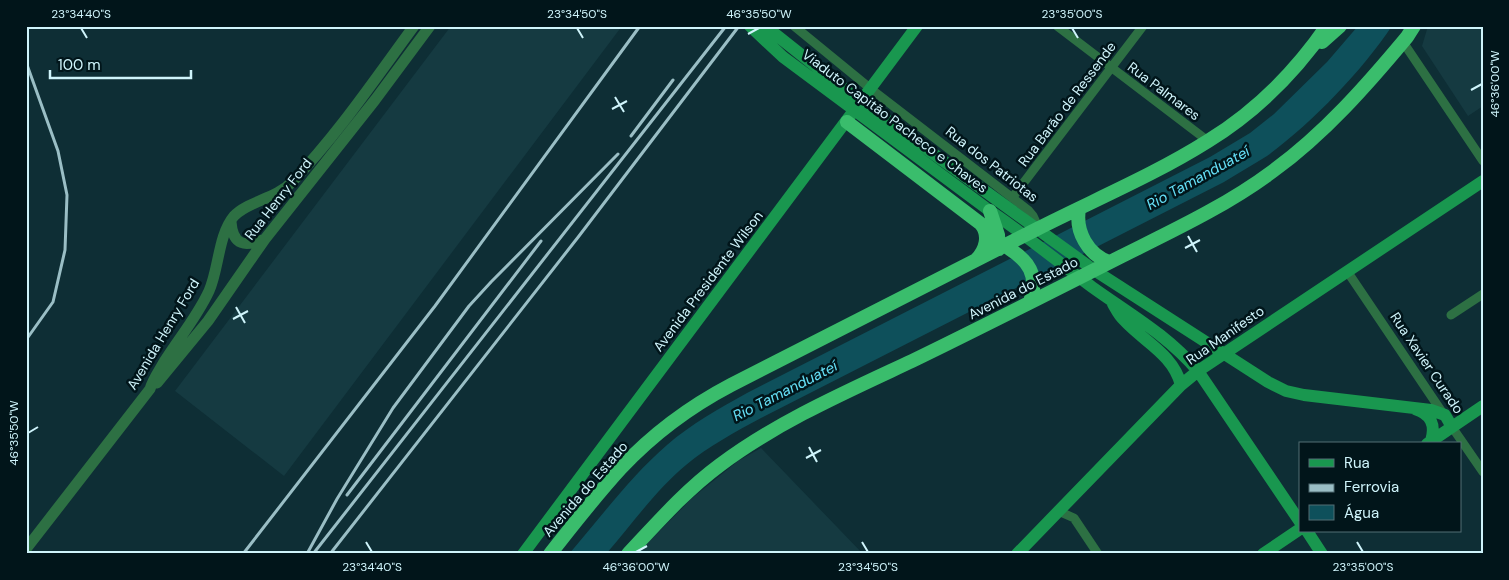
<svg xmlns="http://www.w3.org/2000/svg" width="1509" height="580" font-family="'DM Sans',sans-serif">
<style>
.built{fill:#153a41}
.water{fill:#0e505b}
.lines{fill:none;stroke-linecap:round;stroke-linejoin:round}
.minor{stroke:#2d7043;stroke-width:9}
.tertiary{stroke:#2d7043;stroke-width:11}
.secondary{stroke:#19974f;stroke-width:12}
.trunk{stroke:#3abd6c;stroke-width:14}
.rail{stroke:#9abec5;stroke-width:3}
.ticks{fill:none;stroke:#cff4fb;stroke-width:2}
.labels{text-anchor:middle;stroke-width:5;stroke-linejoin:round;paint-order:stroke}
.street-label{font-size:14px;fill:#cff4fb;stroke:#01151a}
.water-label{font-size:15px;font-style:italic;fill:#65e0f7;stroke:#01151a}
.neatline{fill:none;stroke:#cff4fb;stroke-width:2}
.ticks-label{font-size:12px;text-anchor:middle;fill:#cff4fb}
</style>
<rect width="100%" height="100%" fill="#0e2e35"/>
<path class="built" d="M451,26H622L284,476L175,391Z
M1428,26H1483V106L1468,116L1422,46Z
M761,448L863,554H637L691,499L738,461Z"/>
<path class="water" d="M1358,26H1392C1362,71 1311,124 1267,156C1253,165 1238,173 1224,182L761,418C735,432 709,446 686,465C656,490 632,524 606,554H569C601,517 630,477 667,445C691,424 720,408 747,393L1210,157L1250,133L1274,114L1327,62Z"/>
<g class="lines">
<path class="minor" d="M794,26L871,89L1028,210L1033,216L1039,229
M1057,26L1208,141
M1403,42L1483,161
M1012,198L1143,26
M1347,271L1444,415
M1451,315L1483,294
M1452,427L1483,472
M1058,511L1074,518L1098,554"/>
<path class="tertiary" d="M231,222C233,246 245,247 265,239
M157,383L208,321L265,239L375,100L430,26
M26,549L150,389C153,379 159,371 164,362C179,338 197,317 209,291C219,269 218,235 234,216C248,201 276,199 292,182C338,134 375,79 414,26"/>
<path class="secondary" d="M750,26L783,57L990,211C1026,235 1058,262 1092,287C1131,315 1166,334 1198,371L1300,522
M765,26L848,92L1094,270L1268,382L1286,391L1304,395L1431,410L1445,415L1452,427
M1113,304C1116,309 1119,316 1124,320C1144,342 1173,354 1181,385
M1415,409C1431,414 1436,425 1431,441
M1427,444L1483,406
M1307,531L1322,554
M523,554L917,26
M1017,554L1181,385L1198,371L1483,181
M1263,554L1300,529"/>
<path class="trunk" d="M1322,42L1340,26
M847,122L981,224C990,235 986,250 976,260
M1079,209C1075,232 1088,254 1109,262
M990,211L998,235L999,249
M1005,246C1029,260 1039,275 1030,302
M550,554C573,525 596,495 621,468C652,435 691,406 731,385C833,333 935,281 1037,229C1094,200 1154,175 1208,141C1255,112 1296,71 1327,26
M628,554C657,523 686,490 720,465C777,422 848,391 912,361C982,327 1051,292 1120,257C1172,231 1226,206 1273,171C1324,134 1367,85 1407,37L1414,26"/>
<path class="rail" d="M26,62L58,151L67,195L65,250L53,302L26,340
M631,136L673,80
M347,495L541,241
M308,552L337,499L393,408L469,306L491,282L618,154
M243,554L435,306L640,26
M313,554L726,26
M330,554L579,236L739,26"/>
</g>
<path class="ticks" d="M81,28L87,38M577,28L583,38M1072,28L1078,38M748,34L759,28M1471,90L1482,84M615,97L624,112M612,109L627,101M1188,236L1197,252M1185,248L1200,240M236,307L245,323M233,319L248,311M28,433L38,427M809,447L817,462M806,458L821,450M366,542L372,552M862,542L868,552M1357,542L1363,552M636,552L647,546"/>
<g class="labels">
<g class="street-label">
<text transform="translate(1164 91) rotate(37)" y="5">Rua Palmares</text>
<text transform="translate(1067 104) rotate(-53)" y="5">Rua Barão de Ressende</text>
<text transform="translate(895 121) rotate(37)" y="5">Viaduto Capitão Pacheco e Chaves</text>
<text transform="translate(992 164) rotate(38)" y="5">Rua dos Patriotas</text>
<text transform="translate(278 199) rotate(-52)" y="5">Rua Henry Ford</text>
<text transform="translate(708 281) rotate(-53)" y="5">Avenida Presidente Wilson</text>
<text transform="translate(1023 288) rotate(-27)" y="5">Avenida do Estado</text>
<text transform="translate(163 334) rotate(-59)" y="5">Avenida Henry Ford</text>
<text transform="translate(1225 335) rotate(-35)" y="5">Rua Manifesto</text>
<text transform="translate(1427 363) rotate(56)" y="5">Rua Xavier Curado</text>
<text transform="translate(585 489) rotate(-49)" y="5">Avenida do Estado</text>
</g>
<g class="water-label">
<text transform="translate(1198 178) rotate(-29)" y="5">Rio Tamanduateí</text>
<text transform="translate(785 391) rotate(-27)" y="5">Rio Tamanduateí</text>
</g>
</g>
<rect width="1509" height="580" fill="none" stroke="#01151a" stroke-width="55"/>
<rect x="1299" y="442" width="162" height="90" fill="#01151a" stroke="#536e74"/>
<rect x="1309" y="459" width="25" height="8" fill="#19974f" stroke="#536e74"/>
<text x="1344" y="468" font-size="15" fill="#cff4fb">Rua</text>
<rect x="1309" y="484" width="25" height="8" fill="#9abec5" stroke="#536e74"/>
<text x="1344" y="492" font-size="15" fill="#cff4fb">Ferrovia</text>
<rect x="1309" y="505" width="25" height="15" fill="#0e505b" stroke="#536e74"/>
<text x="1344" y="518" font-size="15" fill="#cff4fb">Água</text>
<path d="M50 70v8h141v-8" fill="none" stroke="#cff4fb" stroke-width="2.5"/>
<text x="58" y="70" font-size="15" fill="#cff4fb" stroke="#01151a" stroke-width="4" paint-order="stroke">100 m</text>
<rect x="28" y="28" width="1454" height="524" class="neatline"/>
<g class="ticks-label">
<text x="81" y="18">23°34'40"S</text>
<text x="577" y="18">23°34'50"S</text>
<text x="759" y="18">46°35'50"W</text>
<text x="1072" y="18">23°35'00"S</text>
<text transform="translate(1495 84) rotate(-90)" y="4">46°36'00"W</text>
<text transform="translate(14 433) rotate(-90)" y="4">46°35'50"W</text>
<text x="372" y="571">23°34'40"S</text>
<text x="636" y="571">46°36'00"W</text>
<text x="868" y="571">23°34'50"S</text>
<text x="1363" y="571">23°35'00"S</text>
</g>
</svg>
